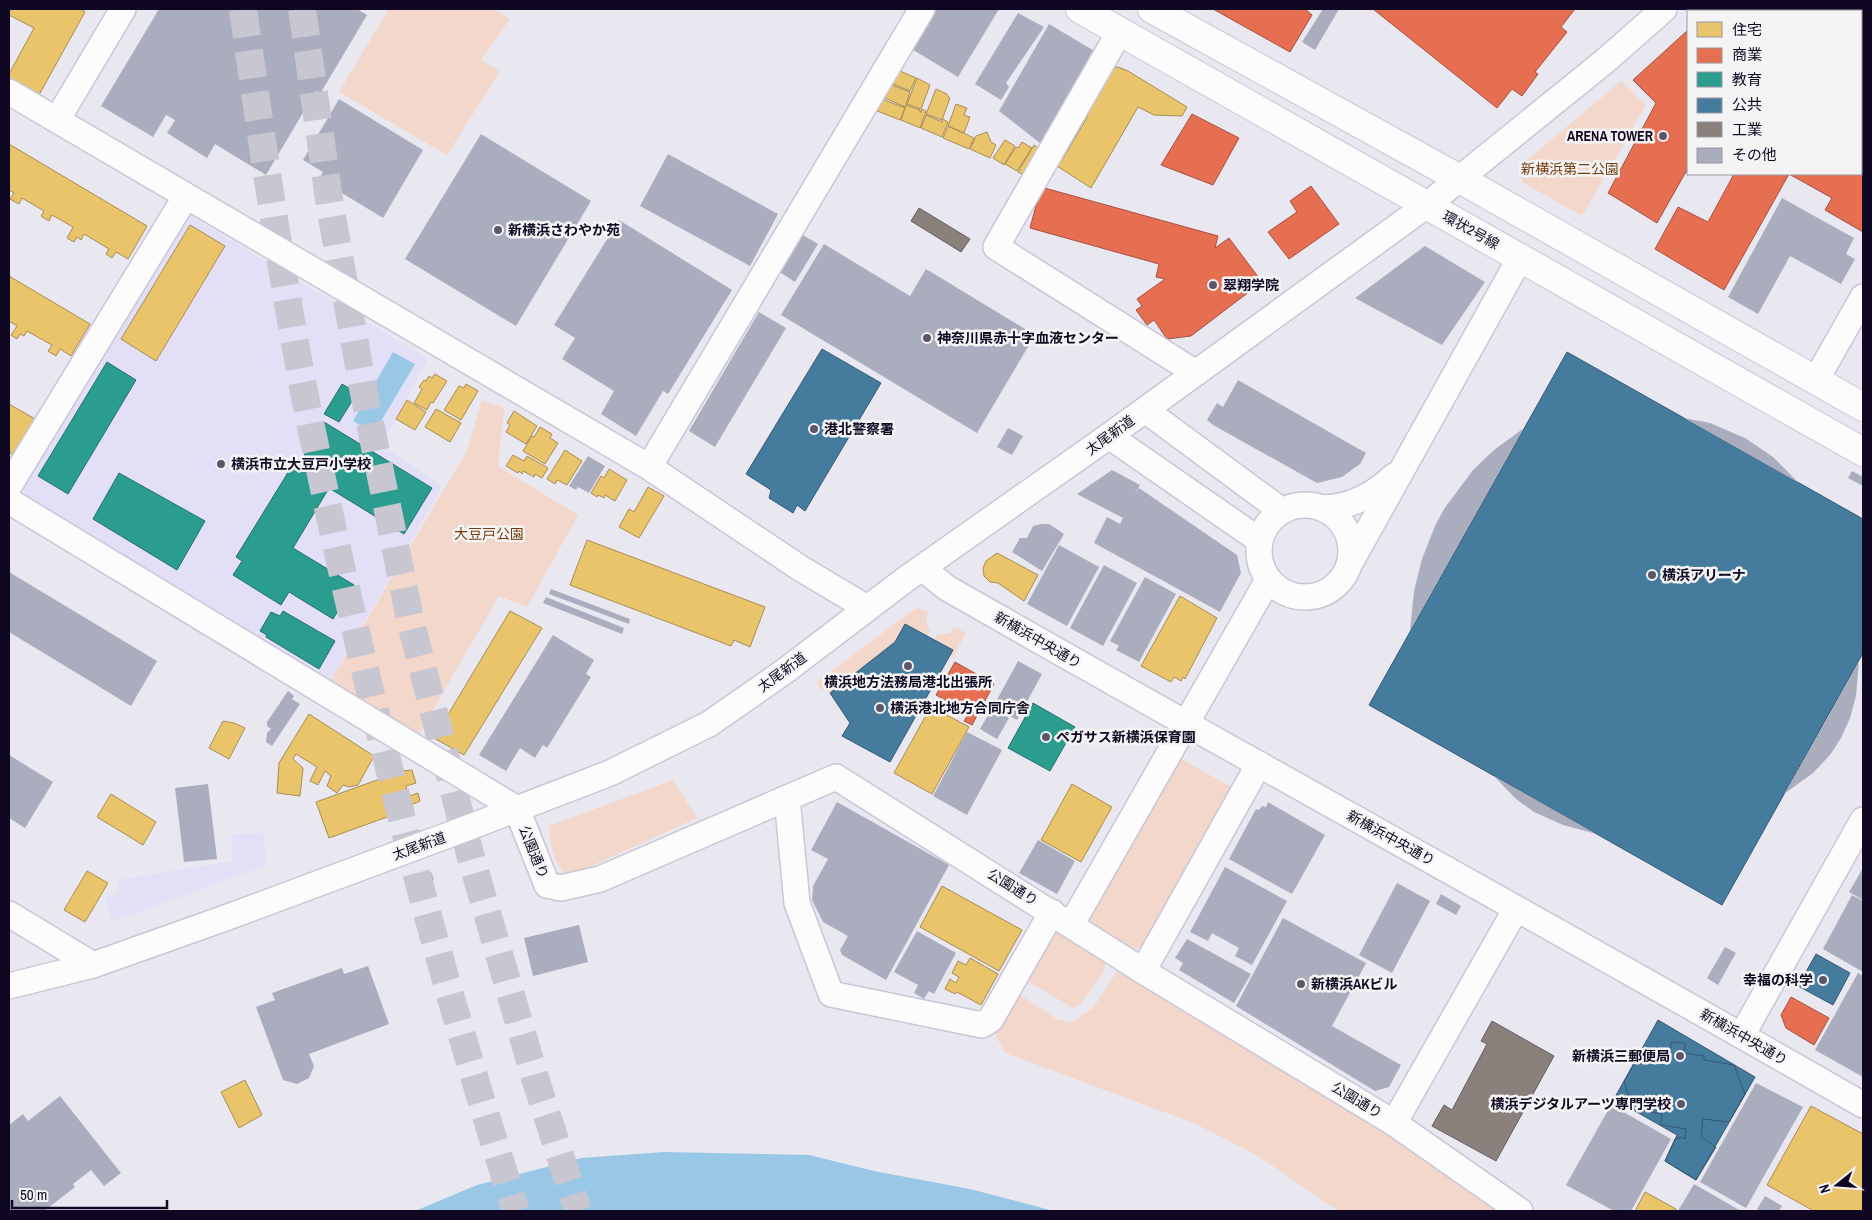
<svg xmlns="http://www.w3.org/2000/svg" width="1872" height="1220" font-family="'Archivo Narrow','Noto Sans JP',sans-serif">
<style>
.built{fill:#e3dff6}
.green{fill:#f3d7ca}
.water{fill:#98c8e6}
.homes{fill:#e9c46a;stroke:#a88c55}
.shops{fill:#e76f51;stroke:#a65043}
.schools{fill:#2a9d8f;stroke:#22706f}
.public{fill:#457b9d;stroke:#355878}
.industry{fill:#8a817c;stroke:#655d61}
.building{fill:#aaadbd}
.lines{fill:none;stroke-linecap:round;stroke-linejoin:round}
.highway-tunnel{stroke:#c8c6d1;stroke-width:28;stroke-dasharray:28 14;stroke-linecap:butt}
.minor-casing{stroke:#c9c6d8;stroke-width:28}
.major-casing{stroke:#c9c6d8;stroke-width:30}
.minor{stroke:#fcfcfd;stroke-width:25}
.major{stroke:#fcfcfd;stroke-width:28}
.poi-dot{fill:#5c566b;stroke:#f4f4f4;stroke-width:2}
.labels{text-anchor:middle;stroke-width:5;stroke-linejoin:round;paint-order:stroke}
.poi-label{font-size:14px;font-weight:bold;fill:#100823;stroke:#f4f4f4;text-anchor:start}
.park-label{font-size:14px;fill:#743c10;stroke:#f4f4f4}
.street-label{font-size:14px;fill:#100823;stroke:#f4f4f4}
</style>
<rect width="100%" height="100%" fill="#e9e8f0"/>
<path class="built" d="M191,216L428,359L382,445L442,486L329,683L26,498L22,482L181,219Z
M263,833L266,865L112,922L105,898L119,893L117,880L232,861L231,835Z"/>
<path class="green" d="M389,9H493L510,19L481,60L500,71L447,155L339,92Z
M1621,81L1646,105L1582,216L1522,182L1520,166Z
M482,400L504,408L498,466L578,515L527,607L499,596L419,734L329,683L467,451Z
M919,608L928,612L926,622L930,630L927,636L895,642L830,693L820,688L817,682L914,609Z
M954,627L966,633L953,657L949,655L952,649L935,640L937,635L950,633Z
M1176,756L1236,790L1145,946C1142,947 1140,949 1137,949C1126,948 1095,926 1089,918Z
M673,780L697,818L572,875H566C552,861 551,844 549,826Z
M1058,929L1105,959V969L1081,1004L1073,1008L1027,981Z
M1118,970L1410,1149L1500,1211H1338L1258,1156L1196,1124L1005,1053L994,1032L1016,992L1058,1020L1072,1022L1093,1008Z"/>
<path class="water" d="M393,352L415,364L374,433L353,421Z
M664,1152L809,1155L874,1171L970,1189L1054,1211H415L477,1185L581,1158Z"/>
<path class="homes" d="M9,9H80L85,12L39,95L9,78V74L34,28L9,15Z
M1118,67L1128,71L1187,107L1182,116L1154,115L1138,107L1091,188L1054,164L1057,157L1063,158L1088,116L1083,114L1110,68Z
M900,71L916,78L910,91L889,82L892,73Z
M917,78L930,85L921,109L907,104Z
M887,83L910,92L905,107L881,96Z
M936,89L947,94V95L950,98L942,120L926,114Z
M880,98L905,108L900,120L875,110Z
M956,104L967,108L964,115L970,117L964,133L948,126Z
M906,105L920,110V112H921L922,109L926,111L920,128L901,120Z
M926,115L942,122L943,119L948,122L942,137L921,128Z
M948,126L974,138L969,149L943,138Z
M987,132L991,142L996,145L990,158L970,149L976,136Z
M1005,140L1015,146L1004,165L993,158Z
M1022,142L1032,148L1017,171L1005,164L1016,147L1018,148Z
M9,144L147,226L128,259L116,252L112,258L106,254L109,249L84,234L81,240L77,237L74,242L67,238L73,227L52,215L49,221L41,216L44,211L22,198L19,204L10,199L14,193L9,190Z
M1034,145L1044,152L1029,178L1018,172Z
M190,225L225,246L156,361L121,339Z
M9,276L90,324L71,356L60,349L56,356L48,351L52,345L27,331L24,336L20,334L17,339L11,335L17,326L9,321Z
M435,374L447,381L433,403L431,402L427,410L414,403L422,389L419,387L424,380L426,381L429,376L432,378Z
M466,384L478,391L461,420L444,410L459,386L464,388Z
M407,400L426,412L415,430L396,419Z
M9,404L35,419L14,455L9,452Z
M436,409L461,423L450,442L425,427Z
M514,411L537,426L526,444L506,432L510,425L507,423Z
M540,427L552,434L550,438L558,443L545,464L523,451L532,436L534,437Z
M565,450L582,461L567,485L557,480L555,484L547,479Z
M513,455L524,461L527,456L548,468L542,478L535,474L534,477L523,471L522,474L519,471L518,473L506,466Z
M609,469L627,480L615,501L605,495L604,498L598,495L597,497L591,493L601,476L604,478Z
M648,487L664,496L639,538L619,527L629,509L634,512Z
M587,540L765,607L750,647L734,640L731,646L570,585Z
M997,553L1038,575L1024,601L998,583L990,582L984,576L983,568L986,561Z
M1180,596L1217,618L1185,679L1183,677L1181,681L1174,677L1171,682L1141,666Z
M510,611L542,628L464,755L434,738Z
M934,701L946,708L943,713L969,727L932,794L894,773Z
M309,714L374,756L358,785L349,787L343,785L337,793L327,786L331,776L325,771L318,785L310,781L317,767L296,754L293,759L303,768L300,796L277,793L279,763Z
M223,721L234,723L245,728L229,759L209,748Z
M412,770L416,783L406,786L409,796L418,793L420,801L411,805L412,808L329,838L316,802L402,771Z
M1072,784L1112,807L1081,862L1041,840Z
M111,794L156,822L143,845L97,817Z
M87,871L108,883L85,922L64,910Z
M942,886L1022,930L999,971L920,927Z
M970,958L998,974L981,1005L957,992L955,994L945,989L950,979L956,983L959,977L952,973L958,961L966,965Z
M245,1080L262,1115L239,1128L221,1092Z
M1811,1106L1863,1134V1211H1814L1767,1185Z
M1645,1192L1676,1209L1674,1211H1635Z"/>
<path class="shops" d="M1213,9H1305L1312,15L1290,52Z
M1373,9H1575L1561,27L1567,32L1535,72L1538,74L1522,96L1512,89L1497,108Z
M1712,9H1781L1779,11H1709Z
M1688,30V168L1657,223L1608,193L1656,103L1633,80Z
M1192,114L1239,138L1213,185L1161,165Z
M1863,142V232L1825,210L1832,198L1789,174L1724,290L1655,249L1678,207L1708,222L1734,174H1861V147Z
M1311,186L1339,224L1289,259L1268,232L1297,212L1290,201Z
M1041,187L1218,236L1215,248L1229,238L1262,282L1191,336L1167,339L1154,320L1147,325L1136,310L1142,306L1137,299L1165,279L1156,277L1159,264L1030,228Z
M955,662L994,684L972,725L964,721L969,713L936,695Z
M1791,997L1829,1018L1814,1045L1786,1028L1781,1015Z"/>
<path class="schools" d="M107,362L136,380L68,494L38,476Z
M342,384L357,393L339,422L324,414Z
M324,422L432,488L404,534L329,488L293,548L354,585L333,619L289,592L281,605L233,575L242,561L236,557L292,466L296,469Z
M119,473L205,521L177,570L93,519Z
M283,611L335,641L319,669L266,637L267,635L260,631L271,612L280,616Z
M1033,703L1075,727L1050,771L1008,748Z
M1640,1053L1670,1055L1734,1065L1745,1094L1729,1122L1633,1109L1624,1082Z
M1680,1142L1699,1155L1692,1166L1673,1154Z"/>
<path class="public" d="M822,349L881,383L805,511L797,505L793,513L769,498L771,490L746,474Z
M1567,352L1863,519V653L1722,905L1369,705Z
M905,624L953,650L890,762L842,736L850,723L830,693L895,642Z
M1816,954L1850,973L1833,1005L1798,986Z
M1658,1020L1755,1077L1696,1180L1665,1161L1677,1135L1614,1099Z
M1671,1042L1685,1043L1684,1053L1704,1056V1060L1734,1065L1745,1094L1729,1122L1703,1119L1701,1137L1716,1147L1696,1180L1665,1161L1675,1139L1681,1137L1685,1139L1686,1129L1661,1125L1662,1114L1633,1109L1624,1082L1640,1053L1670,1055Z"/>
<path class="industry" d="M919,208L970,239L961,252L911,221Z
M1492,1021L1554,1056L1496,1161L1432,1126L1444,1105L1452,1110L1487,1044L1481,1041Z"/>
<path class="building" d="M159,9H357L367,15L320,94L316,91L266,175L215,144L207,158L167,133L175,120L166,115L153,137L101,106Z
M933,9H999L958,77L910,48Z
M1323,9H1339L1315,50L1302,42Z
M1018,13L1044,27L1006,83L1009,87L1001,100L975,84Z
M1049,24L1101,55L1045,147L999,111Z
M1863,79V121L1861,119V84Z
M339,99L423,150L383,218L319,179L323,172L303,160Z
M481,134L591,201L516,326L405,259Z
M668,154L778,214L750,266L640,206Z
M1782,198L1854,238L1846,254L1855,259L1841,284L1790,256L1758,314L1728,297Z
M619,220L732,290L668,394L663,391L636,436L601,414L614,391L562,359L575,338L554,325Z
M801,234L818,244L795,282L778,271Z
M824,244L910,296L926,269L1035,335L977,433L781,315Z
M1425,246L1485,282L1442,345L1355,298Z
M759,312L786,328L715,447L689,431Z
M1238,380L1366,453L1360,464L1342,477L1317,483L1213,425L1207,420L1217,403L1223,407Z
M1684,418L1710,423L1745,438L1773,457L1799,483Z
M1008,428L1023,436L1012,455L997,447Z
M1524,428L1410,631L1414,591L1422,559L1435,526L1444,509L1473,470L1494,450Z
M588,456L605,466L589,493L578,487L576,490L569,486Z
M1112,470L1140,485L1134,496L1139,488L1237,555L1241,573L1220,612L1094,543L1107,517L1120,524L1123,518L1077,494Z
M1852,471L1863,477V486L1848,478Z
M1041,524H1049L1064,534L1042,571L1012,552L1020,538H1027L1033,526Z
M1059,545L1099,567L1067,626L1027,604Z
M1104,565L1137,583L1103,646L1070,628Z
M9,572L157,661L131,706L9,632Z
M1145,577L1176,594L1139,662L1116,650L1119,646L1110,641Z
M551,589L630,619L629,624L549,594Z
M546,597L624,628L622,634L543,603Z
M553,635L594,660L586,674L591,677L547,748L543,745L535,758L520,748L506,771L479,755Z
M1018,661L1042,674L1017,720L993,707Z
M1859,661L1856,696L1850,718L1841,738L1830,755L1813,773L1784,794L1822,728Z
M288,691L294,696L292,699L300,704L272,746L266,742L267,733L271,729L267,726V722Z
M992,708L1009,718L997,739L980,729Z
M967,732L1002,750L967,815L933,796Z
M9,755L53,782L25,828L9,818Z
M1494,776L1593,832V833L1563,825L1534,812L1516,799Z
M208,784L217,859L184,862L175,788Z
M837,802L949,865L886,980L842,955L840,950L848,936L823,922L812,900L813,886L828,859L811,850Z
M1268,802L1325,835L1292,894L1229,859L1256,809L1259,810L1262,806L1266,807Z
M1038,840L1075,861L1057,894L1019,873Z
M1225,867L1287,901L1252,965L1235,956L1239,948L1212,933L1208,941L1190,932Z
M1863,868V900L1849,892Z
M431,872L434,880L425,883L422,876Z
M1397,883L1430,901L1392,973L1359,955Z
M1441,894L1461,906L1456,915L1436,904Z
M1852,895L1863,901V972L1823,949Z
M1283,918L1366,963L1332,1026L1401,1065L1389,1087L1375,1091L1236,1006Z
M579,925L588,962L533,976L524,938Z
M917,931L956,953L934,994L929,991L924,999L914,993L918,985L894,972Z
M1187,939L1251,974L1234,1003L1179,970L1183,963L1175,958Z
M1725,947L1736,953L1718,985L1707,978Z
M368,966L389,1024L309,1054L314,1066L309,1078L297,1084L283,1080L256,1007L275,1000L272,993L342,968L344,974Z
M1858,973L1863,976V1077L1815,1050Z
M1756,1083L1803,1107L1746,1208L1700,1182Z
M60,1096L121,1173L104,1186L91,1170L73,1184L75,1187L44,1211H9V1125L23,1114L28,1121Z
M1611,1105L1671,1139L1631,1211H1614L1566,1185Z
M1694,1184L1741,1211H1678Z
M1765,1196L1782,1206L1779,1211H1756Z"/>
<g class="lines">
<path class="highway-tunnel" d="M243,9C262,142 281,275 307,407C362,678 431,948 516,1211
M302,9L330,206L363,388L410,619L470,854L535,1078L578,1211"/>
<defs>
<path id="minor" d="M1120,31L996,247L1196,373
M9,92L649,467L800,568L867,608
M57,120L123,9
M1816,380L1863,297
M1145,410L1282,511
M1109,436L1259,540
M649,467L922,9
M9,486L186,196
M9,501L517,809L547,885L561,888L600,879L836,777L1143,971L1394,1123L1520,1211
M1259 551a46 46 0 1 1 92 0a46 46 0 1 1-92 0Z
M1321,508C1349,508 1374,495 1394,476
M1349,565L1520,258
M922,568L947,588C1251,762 1559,930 1863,1105
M787,798L797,903L831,994L982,1025L991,1019L1052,912
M9,914L93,965
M1071,925L1268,580
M1143,971L1259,764
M9,986L93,965L228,917L470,827L610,773L709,724L785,671L906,579L1109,436L1427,205L1605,61L1664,9
M1742,1035L1863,820
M1394,1123L1516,909"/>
<path id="major" d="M1080,9L1863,452
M1152,9L1460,179L1863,407"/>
</defs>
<use href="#minor" class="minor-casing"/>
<use href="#major" class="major-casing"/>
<use href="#minor" class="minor"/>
<use href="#major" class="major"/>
</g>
<g class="poi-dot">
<circle cx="1663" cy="136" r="5"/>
<circle cx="498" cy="230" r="5"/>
<circle cx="1213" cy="285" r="5"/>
<circle cx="927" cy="338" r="5"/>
<circle cx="814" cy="429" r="5"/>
<circle cx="221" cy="464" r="5"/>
<circle cx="1652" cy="575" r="5"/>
<circle cx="908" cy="666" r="5"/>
<circle cx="880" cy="708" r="5"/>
<circle cx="1046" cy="737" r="5"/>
<circle cx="1823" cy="980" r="5"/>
<circle cx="1301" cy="984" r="5"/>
<circle cx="1680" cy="1056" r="5"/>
<circle cx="1681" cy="1104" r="5"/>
</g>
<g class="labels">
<g class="poi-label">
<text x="1653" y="141" text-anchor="end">ARENA TOWER</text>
<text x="508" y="235">新横浜さわやか苑</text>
<text x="1223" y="290">翠翔学院</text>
<text x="937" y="343">神奈川県赤十字血液センター</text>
<text x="824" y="434">港北警察署</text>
<text x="231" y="469">横浜市立大豆戸小学校</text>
<text x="1662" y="580">横浜アリーナ</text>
<text x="908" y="687" text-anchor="middle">横浜地方法務局港北出張所</text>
<text x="890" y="713">横浜港北地方合同庁舎</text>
<text x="1056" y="742">ペガサス新横浜保育園</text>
<text x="1813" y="985" text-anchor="end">幸福の科学</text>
<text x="1311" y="989">新横浜AKビル</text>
<text x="1670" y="1061" text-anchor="end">新横浜三郵便局</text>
<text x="1671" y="1109" text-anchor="end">横浜デジタルアーツ専門学校</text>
</g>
<g class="park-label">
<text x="1570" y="174">新横浜第二公園</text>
<text x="489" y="539">大豆戸公園</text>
</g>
<g class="street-label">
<text transform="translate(1471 230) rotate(29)" y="5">環状2号線</text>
<text transform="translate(1110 435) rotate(-36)" y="5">太尾新道</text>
<text transform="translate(1038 640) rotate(30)" y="5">新横浜中央通り</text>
<text transform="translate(782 672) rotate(-36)" y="5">太尾新道</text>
<text transform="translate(1391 838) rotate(29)" y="5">新横浜中央通り</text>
<text transform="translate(419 846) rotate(-20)" y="5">太尾新道</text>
<text transform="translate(534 852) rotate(68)" y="5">公園通り</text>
<text transform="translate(1013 887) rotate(32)" y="5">公園通り</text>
<text transform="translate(1744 1037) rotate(30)" y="5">新横浜中央通り</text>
<text transform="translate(1357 1100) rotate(31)" y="5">公園通り</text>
</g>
</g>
<rect width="1872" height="1220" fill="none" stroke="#100823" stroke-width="20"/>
<rect x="1687" y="10" width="175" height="165" fill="#f4f4f4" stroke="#9996a0"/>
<rect x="1697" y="22" width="25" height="15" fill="#e9c46a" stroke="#9996a0"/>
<text x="1732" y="35" font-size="15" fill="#100823">住宅</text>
<rect x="1697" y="48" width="25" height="15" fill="#e76f51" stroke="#9996a0"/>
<text x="1732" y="60" font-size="15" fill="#100823">商業</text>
<rect x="1697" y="72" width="25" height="15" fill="#2a9d8f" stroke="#9996a0"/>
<text x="1732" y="85" font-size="15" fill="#100823">教育</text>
<rect x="1697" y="98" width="25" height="15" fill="#457b9d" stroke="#9996a0"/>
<text x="1732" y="110" font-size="15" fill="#100823">公共</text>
<rect x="1697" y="122" width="25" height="15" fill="#8a817c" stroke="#9996a0"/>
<text x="1732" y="135" font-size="15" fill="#100823">工業</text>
<rect x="1697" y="148" width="25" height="15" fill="#aaadbd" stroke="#9996a0"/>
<text x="1732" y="160" font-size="15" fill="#100823">その他</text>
<g transform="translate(1837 1185) rotate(253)" stroke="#f4f4f4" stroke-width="4" paint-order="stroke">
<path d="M0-4L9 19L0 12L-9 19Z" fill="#100823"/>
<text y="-8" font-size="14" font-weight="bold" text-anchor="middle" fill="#100823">N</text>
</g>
<path d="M12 1200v8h155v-8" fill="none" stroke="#100823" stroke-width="2.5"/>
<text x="20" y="1200" font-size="15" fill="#100823" stroke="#f4f4f4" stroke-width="4" paint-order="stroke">50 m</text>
</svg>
